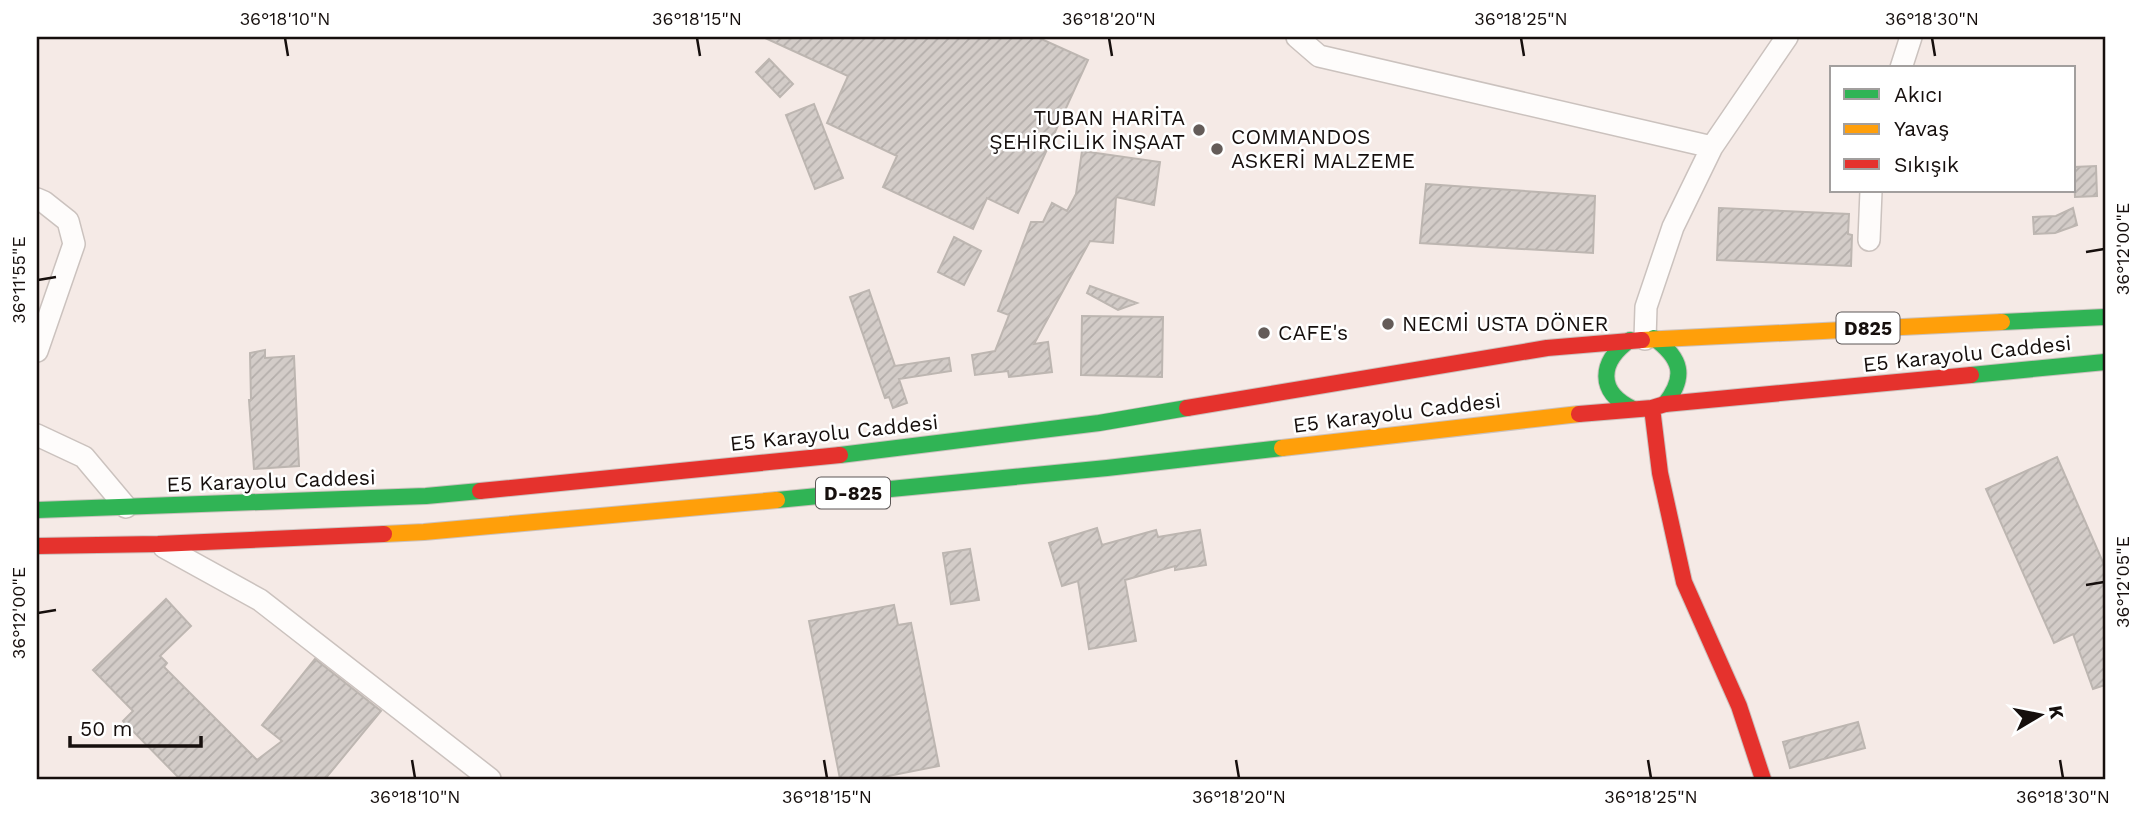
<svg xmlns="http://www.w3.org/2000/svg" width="2142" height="816" font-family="'Work Sans',sans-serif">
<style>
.building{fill:url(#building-hatch);stroke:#bdb6b1;stroke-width:2}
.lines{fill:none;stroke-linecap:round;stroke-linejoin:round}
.street-casing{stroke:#cbc2be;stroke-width:24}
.fast-casing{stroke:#cbc2be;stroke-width:18}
.slow-casing{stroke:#cbc2be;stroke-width:18}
.jam-casing{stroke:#cbc2be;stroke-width:18}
.street{stroke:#fefcfb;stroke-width:21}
.fast{stroke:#30b455;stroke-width:16}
.slow{stroke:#ff9f0a;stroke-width:16}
.jam{stroke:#e5322d;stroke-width:16}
.ticks{fill:none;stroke:#160f0d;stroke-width:2.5}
.poi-dot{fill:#645c59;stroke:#fff;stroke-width:2.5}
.labels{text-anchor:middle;stroke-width:5;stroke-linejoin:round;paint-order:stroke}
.shield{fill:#fff;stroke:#5c5756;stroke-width:2}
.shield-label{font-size:19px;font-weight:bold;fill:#160f0d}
.poi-label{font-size:21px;fill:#160f0d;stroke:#fff;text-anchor:start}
.street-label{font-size:21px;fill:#160f0d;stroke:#fff}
.neatline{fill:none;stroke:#160f0d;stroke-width:2.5}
.ticks-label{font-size:18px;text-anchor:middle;fill:#160f0d}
</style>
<defs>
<pattern id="building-hatch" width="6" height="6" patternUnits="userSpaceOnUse" patternTransform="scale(1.75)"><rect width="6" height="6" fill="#d3ccc8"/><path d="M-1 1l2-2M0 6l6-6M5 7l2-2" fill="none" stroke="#b4aeab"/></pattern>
</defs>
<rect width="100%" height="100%" fill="#f5eae6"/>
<path class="building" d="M763,37H1037L1088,60L1018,213L987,198L973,229L883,187L897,156L827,123L848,76Z
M769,59L793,84L780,97L756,72Z
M814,104L843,178L815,189L786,115Z
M1082,151L1160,162L1154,205L1116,197L1113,243L1090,241L1034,344L1048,342L1052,372L1009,377L1008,371L975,375L972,355L995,351L1009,315L998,311L1031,222H1043L1052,203L1067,211L1076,194Z
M2096,166L2097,196L2075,197L2074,167Z
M1426,184L1595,196L1593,253L1420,243Z
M1719,208L1849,214L1848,234L1852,235L1851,266L1717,260Z
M2073,208L2077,225L2055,233L2034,234L2033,217L2056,216Z
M954,237L981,251L964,285L938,272Z
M1090,286L1137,303L1118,310L1087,293Z
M869,290L895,366L949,358L951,371L899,379L907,403L893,408L889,397L885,398L850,297Z
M1082,316L1163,317L1162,377L1081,375Z
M265,350V358L294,356L299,466L254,469L249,400H251L250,353Z
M2057,457L2105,567V685L2093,689L2073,634L2054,643L1986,489Z
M1097,528L1102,545L1156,530L1158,537L1200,530L1206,565L1175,570V566L1125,580L1136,641L1089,649L1078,581L1062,586L1049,543Z
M970,549L979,600L951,604L943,553Z
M166,599L191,626L160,656L167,663L164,667L257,760L282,741L262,725L315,659L381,711L325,779H180L123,721L133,711L93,670Z
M894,605L898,625L911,623L939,766L873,779H840L809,621Z
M1858,722L1865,748L1790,768L1783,742Z"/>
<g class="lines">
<defs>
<path id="street" d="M1297,37L1319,56L1712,147
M1901,68L1911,37
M37,199L44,202L68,221L74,244L37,351
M1869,240L1871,191
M1645,339L1646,307L1673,227L1712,147L1787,37
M37,435L84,457L126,507
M164,547L260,600L490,779"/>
<path id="fast" d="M2002,322L2105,317
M1654,338C1681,358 1687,376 1665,404
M1630,340C1599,362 1597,392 1633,409
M1971,375L2105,362
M840,455L1099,423L1187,408
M777,500L1107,468L1282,448
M37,510L426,496L480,491"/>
<path id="slow" d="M1642,340L2002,322
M1282,448L1579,414
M384,534L424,532L777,500"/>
<path id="jam" d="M1187,408L1547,348L1642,340
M1652,408L1660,473L1684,582L1739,706L1763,779
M1579,414L1652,408L1665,404L1971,375
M480,491L840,455
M37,546L158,544L384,534"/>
</defs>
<use href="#street" class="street-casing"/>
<use href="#fast" class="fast-casing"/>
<use href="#slow" class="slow-casing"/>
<use href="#jam" class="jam-casing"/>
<use href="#street" class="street"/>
<use href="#fast" class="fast"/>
<use href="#slow" class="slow"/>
<use href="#jam" class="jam"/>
</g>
<path class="ticks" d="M285,38L288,56M697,38L700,56M1109,38L1112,56M1521,38L1524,56M1932,38L1935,56M2086,252L2104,249M38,280L56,277M2086,585L2104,582M38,613L56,610M412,760L415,778M824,760L827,778M1236,760L1239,778M1648,760L1651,778M2060,760L2063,778"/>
<g class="poi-dot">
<circle cx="1199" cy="130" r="7"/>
<circle cx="1217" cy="149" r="7"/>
<circle cx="1388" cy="324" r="7"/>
<circle cx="1264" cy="333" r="7"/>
</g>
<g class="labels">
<g class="shield">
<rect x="1836.5" y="312.5" width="63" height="31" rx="5"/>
<rect x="816" y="477.5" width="74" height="31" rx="5"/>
</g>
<g class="shield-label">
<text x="1868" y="335">D825</text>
<text x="853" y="500">D-825</text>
</g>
<g class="poi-label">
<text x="1185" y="125" text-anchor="end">TUBAN HARİTA<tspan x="1185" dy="24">ŞEHİRCİLİK İNŞAAT</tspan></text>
<text x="1231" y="144">COMMANDOS<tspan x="1231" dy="24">ASKERİ MALZEME</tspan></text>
<text x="1402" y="331">NECMİ USTA DÖNER</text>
<text x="1278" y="340">CAFE's</text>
</g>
<g class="street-label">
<text transform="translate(1967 354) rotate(-6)" y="7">E5 Karayolu Caddesi</text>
<text transform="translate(1397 413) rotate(-7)" y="7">E5 Karayolu Caddesi</text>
<text transform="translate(834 433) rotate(-6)" y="7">E5 Karayolu Caddesi</text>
<text transform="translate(271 481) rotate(-2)" y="7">E5 Karayolu Caddesi</text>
</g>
</g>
<rect width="2142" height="816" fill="none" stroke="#ffffff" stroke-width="77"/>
<rect x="1830" y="66" width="245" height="126" fill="#ffffff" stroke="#a29f9e" stroke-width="2"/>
<rect x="1844" y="89" width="35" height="10" fill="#30b455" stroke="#a29f9e" stroke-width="2"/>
<text x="1894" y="102" font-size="21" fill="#160f0d">Akıcı</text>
<rect x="1844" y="124" width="35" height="10" fill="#ff9f0a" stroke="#a29f9e" stroke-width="2"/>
<text x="1894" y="136" font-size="21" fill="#160f0d">Yavaş</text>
<rect x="1844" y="159" width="35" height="10" fill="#e5322d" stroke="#a29f9e" stroke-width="2"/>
<text x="1894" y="172" font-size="21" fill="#160f0d">Sıkışık</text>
<g transform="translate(2040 715) rotate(80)" stroke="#ffffff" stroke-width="5" paint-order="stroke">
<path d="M0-5L12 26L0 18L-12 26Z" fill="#160f0d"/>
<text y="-10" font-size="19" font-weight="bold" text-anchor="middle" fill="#160f0d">K</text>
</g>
<path d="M70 736v10h131v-10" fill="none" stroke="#160f0d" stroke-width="3.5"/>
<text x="80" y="736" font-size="21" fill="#160f0d" stroke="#ffffff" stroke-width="5" paint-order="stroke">50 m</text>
<rect x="38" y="38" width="2066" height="740" class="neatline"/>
<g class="ticks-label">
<text x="285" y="25">36°18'10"N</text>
<text x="697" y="25">36°18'15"N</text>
<text x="1109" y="25">36°18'20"N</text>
<text x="1521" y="25">36°18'25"N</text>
<text x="1932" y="25">36°18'30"N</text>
<text transform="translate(2123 249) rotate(-90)" y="6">36°12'00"E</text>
<text transform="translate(19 280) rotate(-90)" y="6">36°11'55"E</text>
<text transform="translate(2123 582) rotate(-90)" y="6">36°12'05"E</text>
<text transform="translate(19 613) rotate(-90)" y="6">36°12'00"E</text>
<text x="415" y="803">36°18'10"N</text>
<text x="827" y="803">36°18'15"N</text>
<text x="1239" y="803">36°18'20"N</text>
<text x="1651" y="803">36°18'25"N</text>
<text x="2063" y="803">36°18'30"N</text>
</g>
</svg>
